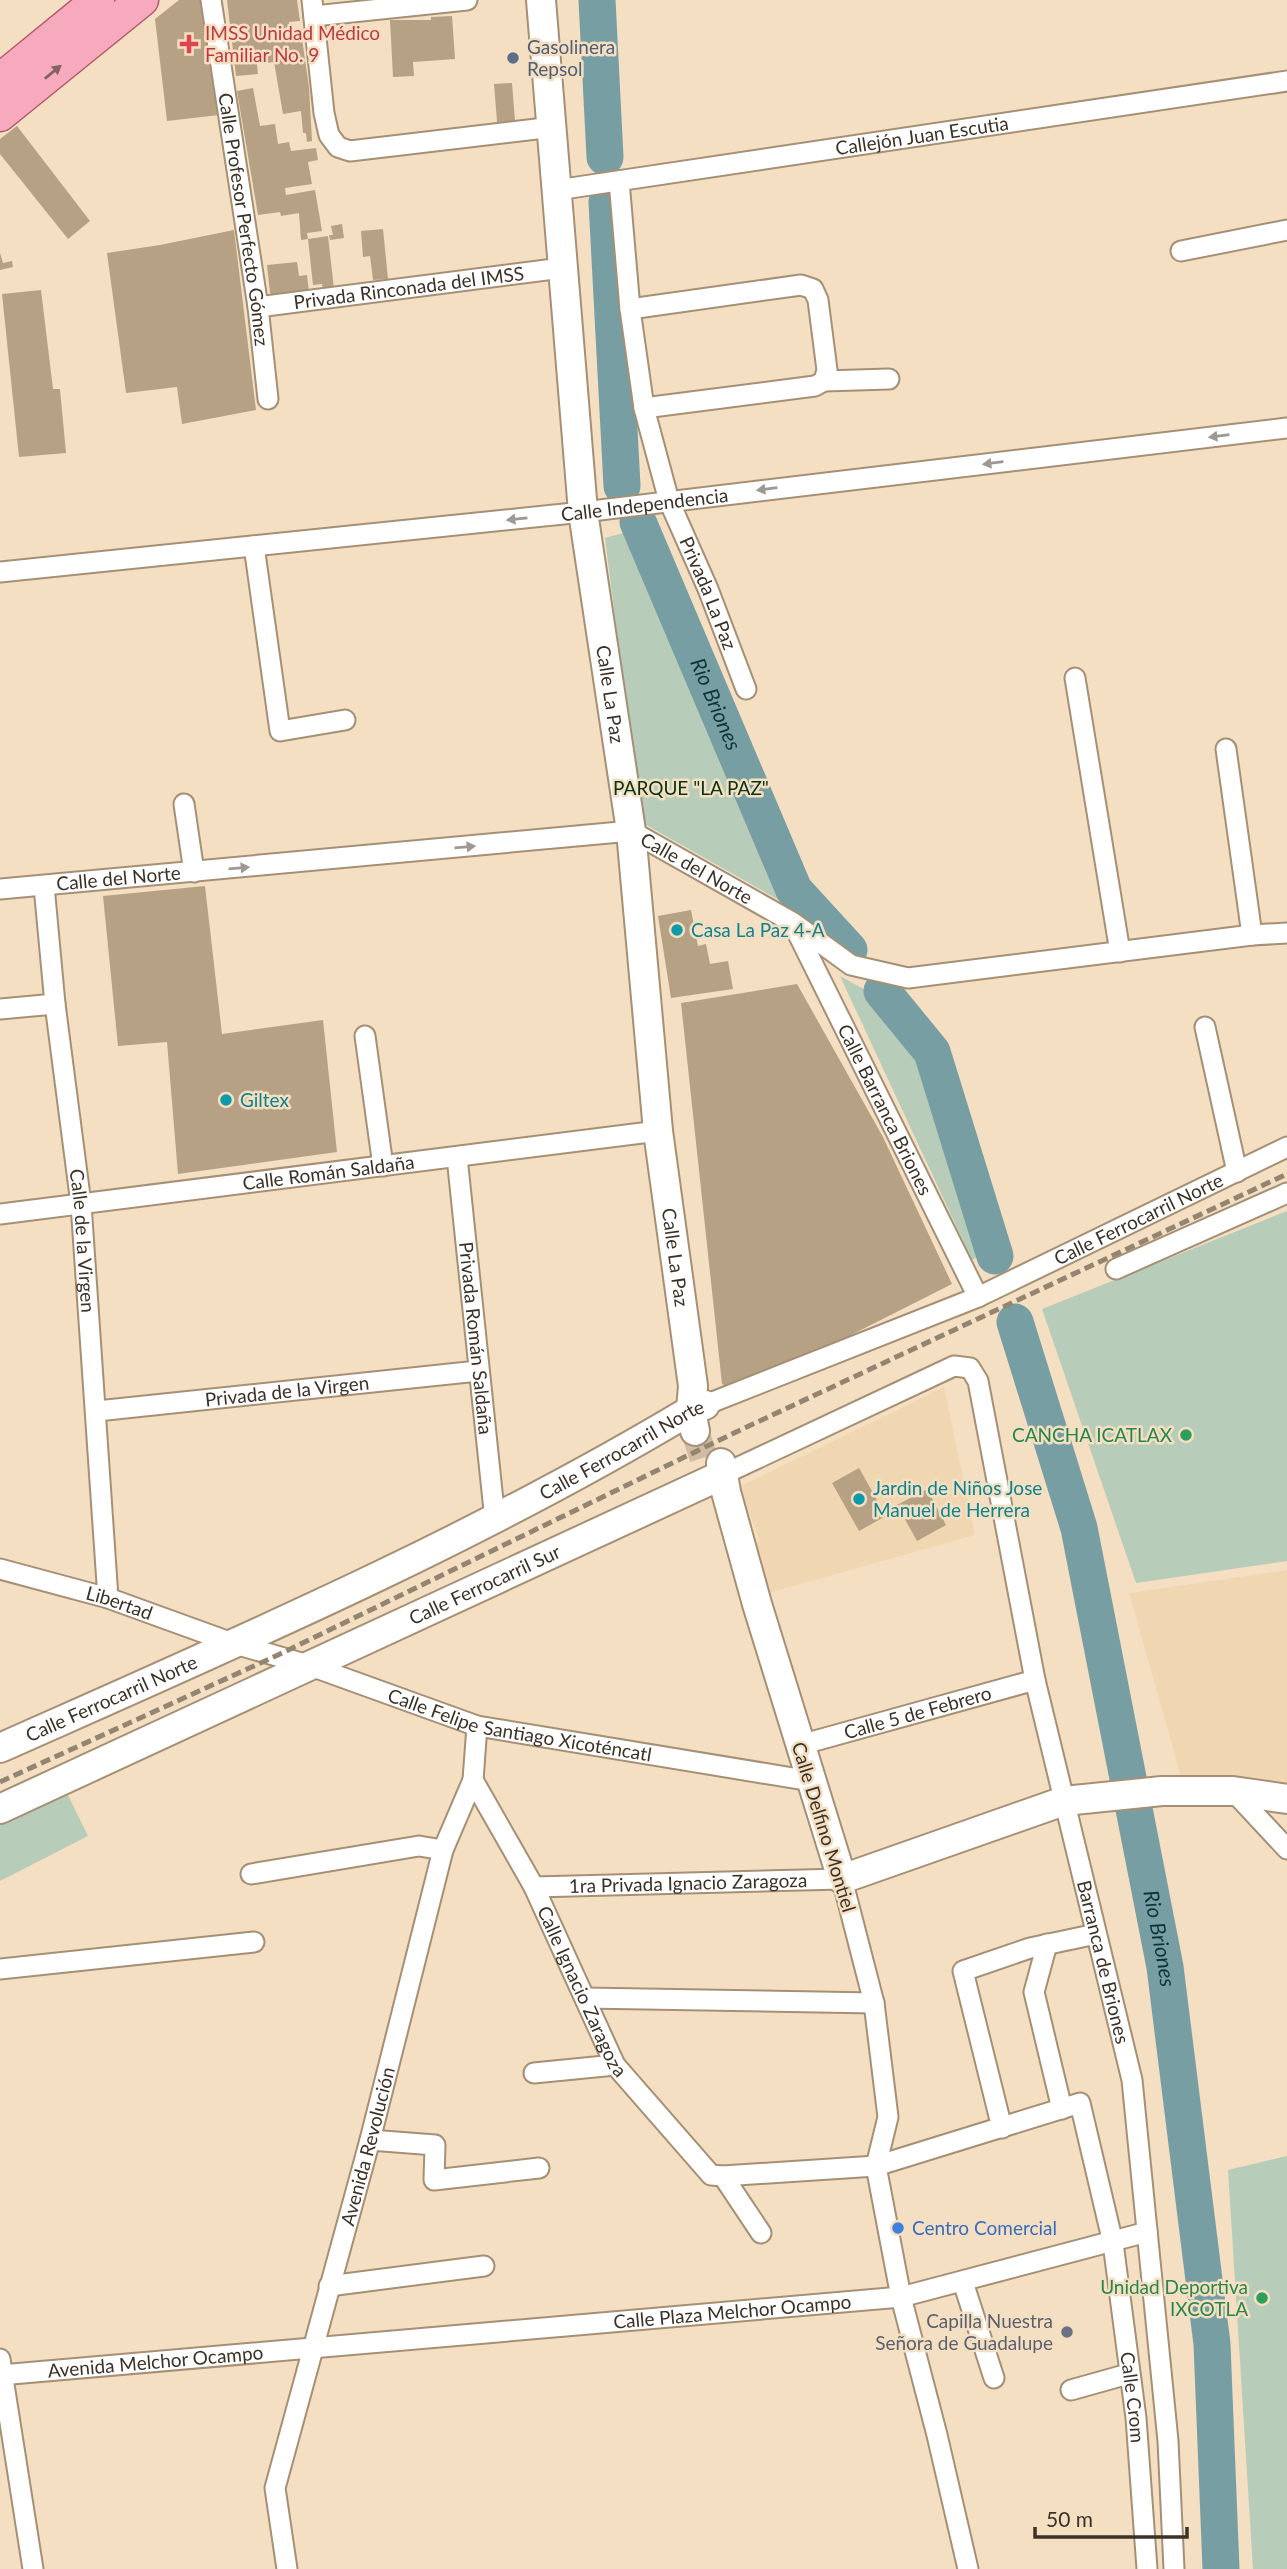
<svg xmlns="http://www.w3.org/2000/svg" width="1287" height="2569" font-family="Lato,sans-serif">
<style>
.built{fill:#f1d6b2}
.green{fill:#b8ccba}
.lines{fill:none;stroke-linecap:round;stroke-linejoin:round}
.river{stroke:#779fa3;stroke-width:37}
.building{fill:#b6a185}
.secondary-tunnel{stroke:#d0bca3;stroke-width:28;stroke-dasharray:28 14;stroke-linecap:butt}
.minor-casing{stroke:#a59075;stroke-width:23}
.secondary-casing{stroke:#a59075;stroke-width:32}
.primary-casing{stroke:#b25a6d;stroke-width:35}
.minor{stroke:#fff;stroke-width:19}
.secondary{stroke:#fff;stroke-width:28}
.primary{stroke:#f7a9be;stroke-width:32}
.rail{stroke:#948571;stroke-width:5;stroke-dasharray:10 5;stroke-linecap:butt}
.oneway{fill:#866263}
.oneway2{fill:#9d9893}
.health-dot{fill:#e0444e;stroke:#f5dfc2;stroke-width:2.5}
.service-dot{fill:#5c6f8a;stroke:#f5dfc2;stroke-width:2.5}
.culture-dot{fill:#0f9aa8;stroke:#f5dfc2;stroke-width:2.5}
.leisure-dot{fill:#2e9e5b;stroke:#f5dfc2;stroke-width:2.5}
.shop-dot{fill:#3f7fe0;stroke:#f5dfc2;stroke-width:2.5}
.worship-dot{fill:#6b7280;stroke:#f5dfc2;stroke-width:2.5}
.labels{text-anchor:middle;stroke-width:5;stroke-linejoin:round;paint-order:stroke}
.health-label{font-size:19px;fill:#be3a42;stroke:#f5dfc2;text-anchor:start}
.service-label{font-size:19px;fill:#4e5e75;stroke:#f5dfc2;text-anchor:start}
.street-label{font-size:19px;fill:#3b3227;stroke:#f5dfc2}
.park-label{font-size:19px;fill:#073414;stroke:#f5dfc2}
.culture-label{font-size:19px;fill:#0d838f;stroke:#f5dfc2;text-anchor:start}
.leisure-label{font-size:19px;fill:#27864d;stroke:#f5dfc2;text-anchor:end}
.shop-label{font-size:19px;fill:#366cbe;stroke:#f5dfc2;text-anchor:start}
.worship-label{font-size:19px;fill:#5b616d;stroke:#f5dfc2;text-anchor:end}
.water-label{font-size:21px;font-style:italic;fill:#0e363a;stroke:#f5dfc2}
</style>
<rect width="100%" height="100%" fill="#f5dfc2"/>
<path class="built" d="M944,1387L975,1535L765,1594L750,1547L760,1541L739,1487Z
M1287,1570V1787L1182,1780L1129,1593Z"/>
<path class="green" d="M641,528L794,890L800,912L641,822L605,538Z
M840,976L871,993L918,1055L986,1253L972,1260Z
M1287,1211V1561L1136,1583L1042,1309Z
M63,1785L88,1836L0,1881V1817Z
M1287,2156V2569H1253L1228,2170Z"/>
<g class="lines">
<g class="river">
<path d="M597,0L605,157"/>
<path d="M607,202L622,486"/>
<path id="s1" d="M638,522L794,890L849,950"/>
<path d="M882,991L932,1052L995,1256"/>
<path id="s2" d="M1015,1322L1079,1528L1165,1967L1212,2344L1221,2569"/>
</g>
</g>
<path class="building" d="M179,0H202L219,115L167,121L155,19Z
M227,0H297L300,21L289,22L290,34L301,32L309,87L312,141L307,142L306,133H303L301,111L283,114L274,62L257,64L258,74L236,76Z
M452,16L455,59L413,62L414,76L393,77L390,20H431V17Z
M512,83L515,121L497,122L494,84Z
M253,88L260,126L275,124L278,144L289,142L291,151L316,148L318,160L308,162L312,184L285,188L286,195L315,190L322,231L307,233L308,239L301,240L299,213L281,216L280,212L258,215L237,91Z
M17,126L90,221L68,239L0,154V139Z
M342,224L344,238L330,240L329,235H333L331,226Z
M383,229L388,279L373,280L370,256L363,257L361,231Z
M234,230L256,410L182,424L177,387L126,393L107,253L160,245Z
M328,236L334,289L323,290L322,284L313,285L308,239Z
M0,253L3,263L12,261L13,267L0,270Z
M297,262L299,276L307,275L309,292L272,295L270,293L267,265Z
M41,290L53,389H60L66,453L19,457L2,294Z
M205,886L222,1034L323,1020L337,1152L178,1174L167,1042L118,1046L103,896Z
M691,910L698,946L706,944L710,964L728,961L733,989L671,998L658,916Z
M797,984L883,1137L952,1284L738,1392L722,1384L681,1003Z
M859,1468L886,1516L859,1531L832,1483Z
M927,1489L946,1525L917,1541L897,1505Z"/>
<g class="lines">
<path class="secondary-tunnel" d="M695,1431L707,1469"/>
<defs>
<g id="minor">
<path id="s3" d="M211,0L258,307L268,399"/>
<path d="M312,0L324,113L329,135L338,147L350,151L553,127"/>
<path d="M314,16L467,0"/>
<path id="s4" d="M619,181L630,309L644,408L669,501L708,589L746,689"/>
<path id="s5" d="M557,190L1287,81"/>
<path d="M1181,251L1287,230"/>
<path id="s6" d="M258,307L562,268"/>
<path d="M630,309L801,285L813,289L818,300L827,370L824,381"/>
<path d="M644,408L815,386L824,381L889,379"/>
<path d="M254,546L280,731L345,720"/>
<path id="s7" d="M0,572L583,512L1287,428"/>
<path d="M1075,678L1120,952"/>
<path d="M1226,749L1252,935"/>
<path d="M184,804L194,872"/>
<path id="s8" d="M44,886L55,1004L81,1204L108,1598"/>
<path id="s9" d="M0,889L631,831L792,922L851,965L908,978L1252,935L1287,933"/>
<path id="s10" d="M794,926L978,1297"/>
<path d="M0,1009L55,1004"/>
<path d="M1205,1027L1237,1172"/>
<path d="M365,1036L383,1166"/>
<path id="s11" d="M457,1157L495,1520"/>
<path id="s12" d="M0,1214L658,1131"/>
<path d="M1116,1269L1287,1193"/>
<path id="s13" d="M705,1405L978,1297L1287,1147"/>
<path id="s14" d="M97,1411L478,1371"/>
<path id="s15" d="M724,1474L954,1366L970,1368L978,1381L1035,1680L1132,2080L1168,2441L1174,2569"/>
<path id="s16" d="M0,1569L108,1598L235,1644L308,1665L477,1726L811,1781"/>
<path id="s17" d="M800,1745L1035,1680"/>
<path id="s18" d="M473,1780L534,1887L615,2065L711,2175L723,2176L876,2166L1080,2103L1113,2243L1136,2418L1147,2569"/>
<path d="M1233,1791L1287,1849"/>
<path d="M251,1874L419,1846L443,1850"/>
<path id="s19" d="M534,1887L842,1879L874,2003L888,2117L876,2166L901,2297L937,2435L968,2569"/>
<path d="M1047,1944L1034,1992L1062,2109"/>
<path d="M0,1969L254,1942"/>
<path d="M585,1998L874,2003"/>
<path d="M534,2073L615,2065"/>
<path d="M1002,2128L963,1971L1030,1948L1096,1934"/>
<path d="M370,2140L435,2145L434,2180L539,2168"/>
<path d="M723,2176L761,2233"/>
<path d="M963,2282L994,2378"/>
<path d="M329,2286L484,2266"/>
<path d="M0,2359L33,2569"/>
<path id="s20" d="M0,2375L901,2297L1147,2232"/>
<path d="M1071,2390L1128,2374"/>
<path id="s21" d="M287,2569L275,2488L370,2140L443,1850L473,1780L477,1726"/>
</g>
<g id="secondary">
<path id="s22" d="M541,0L583,512L631,831L658,1131L693,1386L691,1410L695,1431"/>
<path d="M721,1463L726,1492L757,1604L842,1879L1064,1801L1162,1791H1233L1287,1799"/>
<path id="s23" d="M0,1748C234,1644 471,1542 691,1410L705,1405"/>
<path id="s24" d="M0,1809L724,1474"/>
</g>
<path id="primary" d="M0,80L98,0
M0,115L142,0"/>
</defs>
<use href="#minor" class="minor-casing"/>
<use href="#secondary" class="secondary-casing"/>
<use href="#primary" class="primary-casing"/>
<use href="#minor" class="minor"/>
<use href="#secondary" class="secondary"/>
<use href="#primary" class="primary"/>
<path class="rail" d="M0,1782L278,1655L734,1433L1287,1174"/>
</g>
<defs><path id="oneway-solid" d="M-6-.8H1V-3.2L6.5 0L1 3.2V.8H-6Z" transform="scale(1.75)"/></defs>
<use class="oneway" href="#oneway-solid" transform="translate(53 72) rotate(-39)"/>
<g class="oneway2">
<use href="#oneway-solid" transform="translate(1219 436) rotate(173)"/>
<use href="#oneway-solid" transform="translate(993 463) rotate(173)"/>
<use href="#oneway-solid" transform="translate(767 489) rotate(173)"/>
<use href="#oneway-solid" transform="translate(517 519) rotate(174)"/>
<use href="#oneway-solid" transform="translate(465 847) rotate(-5)"/>
<use href="#oneway-solid" transform="translate(239 868) rotate(-5)"/>
</g>
<path class="health-dot" d="M185.5 33.5h7v7h7v7h-7v7h-7v-7h-7v-7h7z"/>
<circle class="service-dot" cx="513" cy="58" r="7"/>
<g class="culture-dot">
<circle cx="677" cy="930" r="7"/>
<circle cx="226" cy="1100" r="7"/>
<circle cx="859" cy="1499" r="7"/>
</g>
<g class="leisure-dot">
<circle cx="1186" cy="1435" r="7"/>
<circle cx="1262" cy="2298" r="7"/>
</g>
<circle class="shop-dot" cx="898" cy="2228" r="7"/>
<circle class="worship-dot" cx="1067" cy="2332" r="7"/>
<g class="labels">
<g class="health-label">
<text x="205" y="40">IMSS Unidad Médico<tspan x="205" dy="22">Familiar No. 9</tspan></text>
</g>
<g class="service-label">
<text x="527" y="54">Gasolinera<tspan x="527" dy="22">Repsol</tspan></text>
</g>
<g class="street-label">
<text dy="7" stroke="none"><textPath href="#s5" startOffset="369">Callejón Juan Escutia</textPath></text>
<text dy="7" stroke="none"><textPath href="#s3" startOffset="222">Calle Profesor Perfecto Gómez</textPath></text>
<text dy="7" stroke="none"><textPath href="#s6" startOffset="152">Privada Rinconada del IMSS</textPath></text>
<text dy="7" stroke="none"><textPath href="#s7" startOffset="648">Calle Independencia</textPath></text>
<text dy="7" stroke="none"><textPath href="#s4" startOffset="425">Privada La Paz</textPath></text>
<text dy="7" stroke="none"><textPath href="#s22" startOffset="698">Calle La Paz</textPath></text>
<text dy="7" stroke="none"><textPath href="#s9" startOffset="709">Calle del Norte</textPath></text>
<text dy="7" stroke="none"><textPath href="#s9" startOffset="119">Calle del Norte</textPath></text>
<text dy="7" stroke="none"><textPath href="#s10" startOffset="205">Calle Barranca Briones</textPath></text>
<text dy="7" stroke="none"><textPath href="#s12" startOffset="331">Calle Román Saldaña</textPath></text>
<text dy="7" stroke="none"><textPath href="#s13" startOffset="472">Calle Ferrocarril Norte</textPath></text>
<text dy="7" stroke="none"><textPath href="#s8" startOffset="357">Calle de la Virgen</textPath></text>
<text dy="7" stroke="none"><textPath href="#s22" startOffset="1265">Calle La Paz</textPath></text>
<text dy="7" stroke="none"><textPath href="#s11" startOffset="182">Privada Román Saldaña</textPath></text>
<text dy="7" stroke="none"><textPath href="#s14" startOffset="191">Privada de la Virgen</textPath></text>
<text dy="7" stroke="none"><textPath href="#s23" startOffset="690">Calle Ferrocarril Norte</textPath></text>
<text dy="7" stroke="none"><textPath href="#s24" startOffset="534">Calle Ferrocarril Sur</textPath></text>
<text dy="7" stroke="none"><textPath href="#s16" startOffset="124">Libertad</textPath></text>
<text dy="7" stroke="none"><textPath href="#s23" startOffset="122">Calle Ferrocarril Norte</textPath></text>
<text dy="7" stroke="none"><textPath href="#s17" startOffset="122">Calle 5 de Febrero</textPath></text>
<text dy="7" stroke="none"><textPath href="#s16" startOffset="544">Calle Felipe Santiago Xicoténcatl</textPath></text>
<text transform="translate(824 1827) rotate(73)" y="7">Calle Delfino Montiel</text>
<text dy="7" stroke="none"><textPath href="#s19" startOffset="154">1ra Privada Ignacio Zaragoza</textPath></text>
<text dy="7" stroke="none"><textPath href="#s15" startOffset="880">Barranca de Briones</textPath></text>
<text dy="7" stroke="none"><textPath href="#s18" startOffset="238">Calle Ignacio Zaragoza</textPath></text>
<text dy="7" stroke="none"><textPath href="#s21" startOffset="436">Avenida Revolución</textPath></text>
<text dy="7" stroke="none"><textPath href="#s20" startOffset="735">Calle Plaza Melchor Ocampo</textPath></text>
<text dy="7" stroke="none"><textPath href="#s20" startOffset="156">Avenida Melchor Ocampo</textPath></text>
<text dy="7" stroke="none"><textPath href="#s18" startOffset="1143">Calle Crom</textPath></text>
</g>
<g class="park-label">
<text x="691" y="795">PARQUE "LA PAZ"</text>
</g>
<g class="culture-label">
<text x="691" y="937">Casa La Paz 4-A</text>
<text x="240" y="1107">Giltex</text>
<text x="873" y="1495">Jardin de Niños Jose<tspan x="873" dy="22">Manuel de Herrera</tspan></text>
</g>
<g class="leisure-label">
<text x="1172" y="1442">CANCHA ICATLAX</text>
<text x="1248" y="2294">Unidad Deportiva<tspan x="1248" dy="22">IXCOTLA</tspan></text>
</g>
<g class="shop-label">
<text x="912" y="2235">Centro Comercial</text>
</g>
<g class="worship-label">
<text x="1053" y="2328">Capilla Nuestra<tspan x="1053" dy="22">Señora de Guadalupe</tspan></text>
</g>
<g class="water-label">
<text dy="7" stroke="none"><textPath href="#s1" startOffset="198">Rio Briones</textPath></text>
<text dy="7" stroke="none"><textPath href="#s2" startOffset="634">Rio Briones</textPath></text>
</g>
</g>
<path d="M1035 2527v10h152v-10" fill="none" stroke="#3b3227" stroke-width="3.5"/>
<text x="1046" y="2527" font-size="21" fill="#3b3227" stroke="#f5dfc2" stroke-width="5" paint-order="stroke">50 m</text>
</svg>
